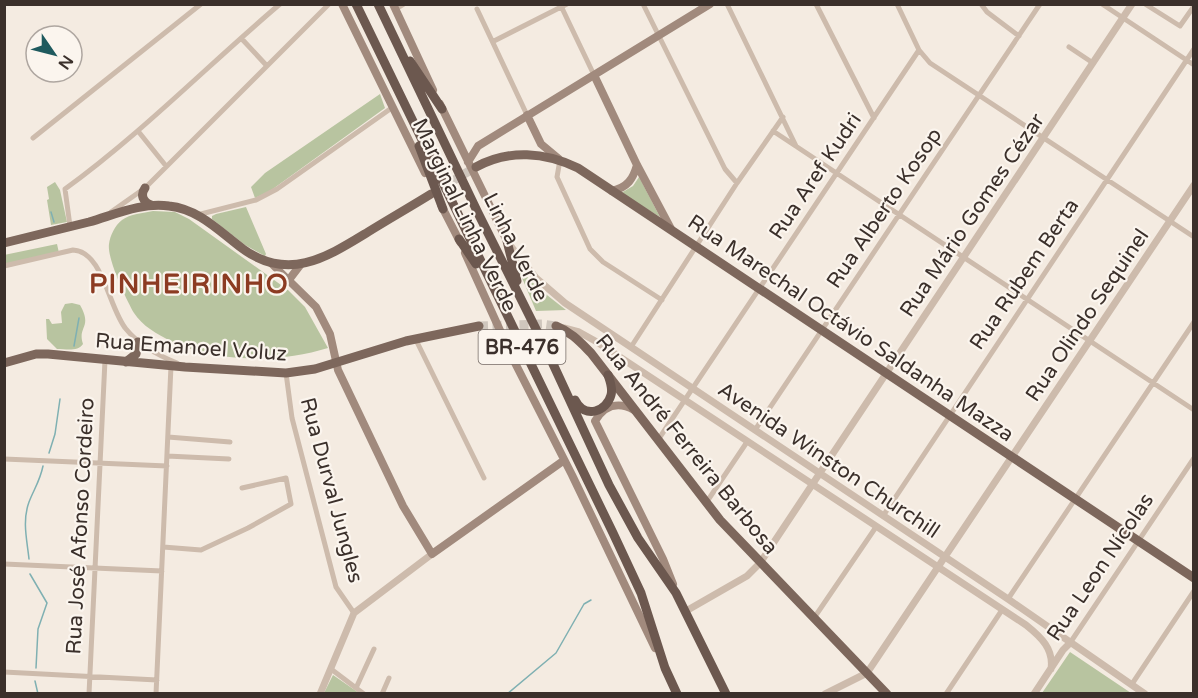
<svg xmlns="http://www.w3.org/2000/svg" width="1198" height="698" font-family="'Varela Round',sans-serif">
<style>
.green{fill:#b8c4a0}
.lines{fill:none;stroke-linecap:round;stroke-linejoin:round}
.stream{stroke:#7fb0b2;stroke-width:1.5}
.primary-tunnel{stroke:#cfc6bd;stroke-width:9;stroke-dasharray:9 4.5;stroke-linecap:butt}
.minor{stroke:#cdbbac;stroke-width:5}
.tertiary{stroke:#cdbbac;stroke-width:7}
.secondary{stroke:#a18a7d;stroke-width:8}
.primary{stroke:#7d675c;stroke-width:9}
.trunk{stroke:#6c584f;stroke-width:9}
.labels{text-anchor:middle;stroke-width:4.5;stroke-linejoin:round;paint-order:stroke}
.shield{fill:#fbf5ee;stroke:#756b66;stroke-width:1.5}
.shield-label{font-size:20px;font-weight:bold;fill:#3b302b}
.street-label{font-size:21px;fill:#3b302b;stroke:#fbf5ee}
.district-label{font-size:27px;font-weight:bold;letter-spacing:1.5px;fill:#8c3b22;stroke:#fbf5ee}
</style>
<rect width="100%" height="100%" fill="#f4ebe1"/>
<path class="green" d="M380,94L385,108L270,191L255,198L251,187L265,173Z
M639,177L660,217L621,193L633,186Z
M55,182L60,190L67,222L51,225L47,200L49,199L47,187Z
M246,207L266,254L265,256L245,245L212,219V216L216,214Z
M153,211L175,212L189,219L288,290L305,307L328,348C274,365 198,363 150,329C144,325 138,319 134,313C126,299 107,259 109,244C110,236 115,225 122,220C130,214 143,213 153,211Z
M57,244L59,253L5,265L4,255Z
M517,266L538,288L566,310L536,311Z
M72,303L80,305C93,328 77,326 83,344C78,352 66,349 57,349L47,339L46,319H49L52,324L62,323L61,312L65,304Z
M1070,652L1131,693H1042Z
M333,675L359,693H324Z"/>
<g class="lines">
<path class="stream" d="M51,212L54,222
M74,346L79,318
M49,453L55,434L60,399
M29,559C27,540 22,521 29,502C34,489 40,481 43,466
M30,574L47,603L38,629L36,668
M35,681L38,694
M507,694L556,653L584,604L591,600"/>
<path class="primary-tunnel" d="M439,189L476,167
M479,326L542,324L556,326"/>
<path class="minor" d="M643,4L725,169L737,183
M727,4L796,146
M816,4L874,118
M897,4L919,50L930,63L1194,237
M981,4L987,12L1019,36
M1102,4L1194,65
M1145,4L1180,26L1194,6
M561,6L594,75
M396,9L404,4
M477,9L527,115
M241,38L267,66
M494,41L567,4
M1069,47L1093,63
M138,131L166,166
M773,131L1194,410
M33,138L201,4
M560,160L557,177L590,249L603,262L662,300
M111,212L145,188L329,4
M197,215L256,200L277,189L393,107
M70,226L65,189C142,133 208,65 280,4
M4,266L73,250C103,251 109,309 126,329C139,345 157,355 177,363
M415,338L484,478
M631,347L737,183L783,117
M286,373L292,418L336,587L354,613
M755,430L1040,4
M168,437L230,442
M658,440L919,50
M167,456L229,459
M4,459L167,466
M706,503L747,442
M883,516L1194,49
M163,547L201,550L248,528L291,504L286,478L242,488
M4,564L162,571
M1008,599L1194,322
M814,618L876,527
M1070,643L1194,458
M331,669L364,694
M4,672L157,680
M1132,684L1194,591
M356,688L374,649
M89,694L105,360
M156,694L171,366
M382,694L389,678
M946,694L1002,610"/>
<path class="tertiary" d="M509,244L536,278L565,303L1008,599L1145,694
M564,328L579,332L597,342L1026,625C1041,637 1054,649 1051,669
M686,611L747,576L760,563L1132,4
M320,694L354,613L432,554
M825,694L867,673L1194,185
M1034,694L1063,650L1070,643"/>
<path class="secondary" d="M342,4L425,173
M393,4L433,90
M594,75L637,165L671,229
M440,104L507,241
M527,115L541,144L559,159
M468,162L478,146L710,4
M612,191C628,187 633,179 637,165
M441,205L460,242
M465,253L513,359L572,475L655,648
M271,263L316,307L330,334L338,370L403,506L432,554L563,461
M288,281L301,264
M634,410C618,401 604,406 595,421L663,559L673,584"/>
<path class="primary" d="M476,167C509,149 545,152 578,168L1194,578
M145,188C140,195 143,202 151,205
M4,243C33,236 61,229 89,222C114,215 141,202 169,206C199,209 220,232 243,249C289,282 327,257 368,232C389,219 410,207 431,194
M556,326C571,332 580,342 591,353L720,520L887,694
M126,362L136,354L138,342
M4,363L36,354H48L185,367L286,373L315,369L406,341L479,326"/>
<path class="trunk" d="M356,4L613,533L641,593L665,668L677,694
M378,4L478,213L547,351L609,485L638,538L676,593L726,694
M410,61L442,109
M419,146L443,209
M459,239L476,264
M507,241L517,281
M575,400C585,420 607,411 611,395C613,388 610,381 608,375"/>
</g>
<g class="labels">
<rect class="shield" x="478.5" y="330" width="87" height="34" rx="4.5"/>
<g class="shield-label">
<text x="522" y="354">BR-476</text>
</g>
<g class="street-label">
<text transform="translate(815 176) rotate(-56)" y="7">Rua Aref Kudri</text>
<text transform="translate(884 208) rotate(-56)" y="7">Rua Alberto Kosop</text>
<text transform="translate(465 215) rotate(64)" y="7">Marginal Linha Verde</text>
<text transform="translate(972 215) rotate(-56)" y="7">Rua Mário Gomes Cézar</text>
<text transform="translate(516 247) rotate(63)" y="7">Linha Verde</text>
<text transform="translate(1024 274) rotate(-56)" y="7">Rua Rubem Berta</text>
<text transform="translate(1087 315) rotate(-56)" y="7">Rua Olindo Sequinel</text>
<text transform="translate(851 328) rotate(34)" y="7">Rua Marechal Octávio Saldanha Mazza</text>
<text transform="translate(191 347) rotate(4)" y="7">Rua Emanoel Voluz</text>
<text transform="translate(687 444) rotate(51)" y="7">Rua André Ferreira Barbosa</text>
<text transform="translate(829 460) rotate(34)" y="7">Avenida Winston Churchill</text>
<text transform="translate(332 490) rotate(75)" y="7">Rua Durval Jungles</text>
<text transform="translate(80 526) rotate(-87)" y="7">Rua José Afonso Cordeiro</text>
<text transform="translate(1100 567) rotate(-56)" y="7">Rua Leon Nícolas</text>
</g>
<g class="district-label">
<text x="189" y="293">PINHEIRINHO</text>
</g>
</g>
<rect width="1198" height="698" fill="none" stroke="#3b302b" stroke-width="12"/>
<g transform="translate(54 54) rotate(125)"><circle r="28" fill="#fbf5ee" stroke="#aea6a0" stroke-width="1.5"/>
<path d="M0-4.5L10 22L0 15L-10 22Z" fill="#1f5a5e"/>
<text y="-9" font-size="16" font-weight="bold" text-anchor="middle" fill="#3b302b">N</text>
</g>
</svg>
